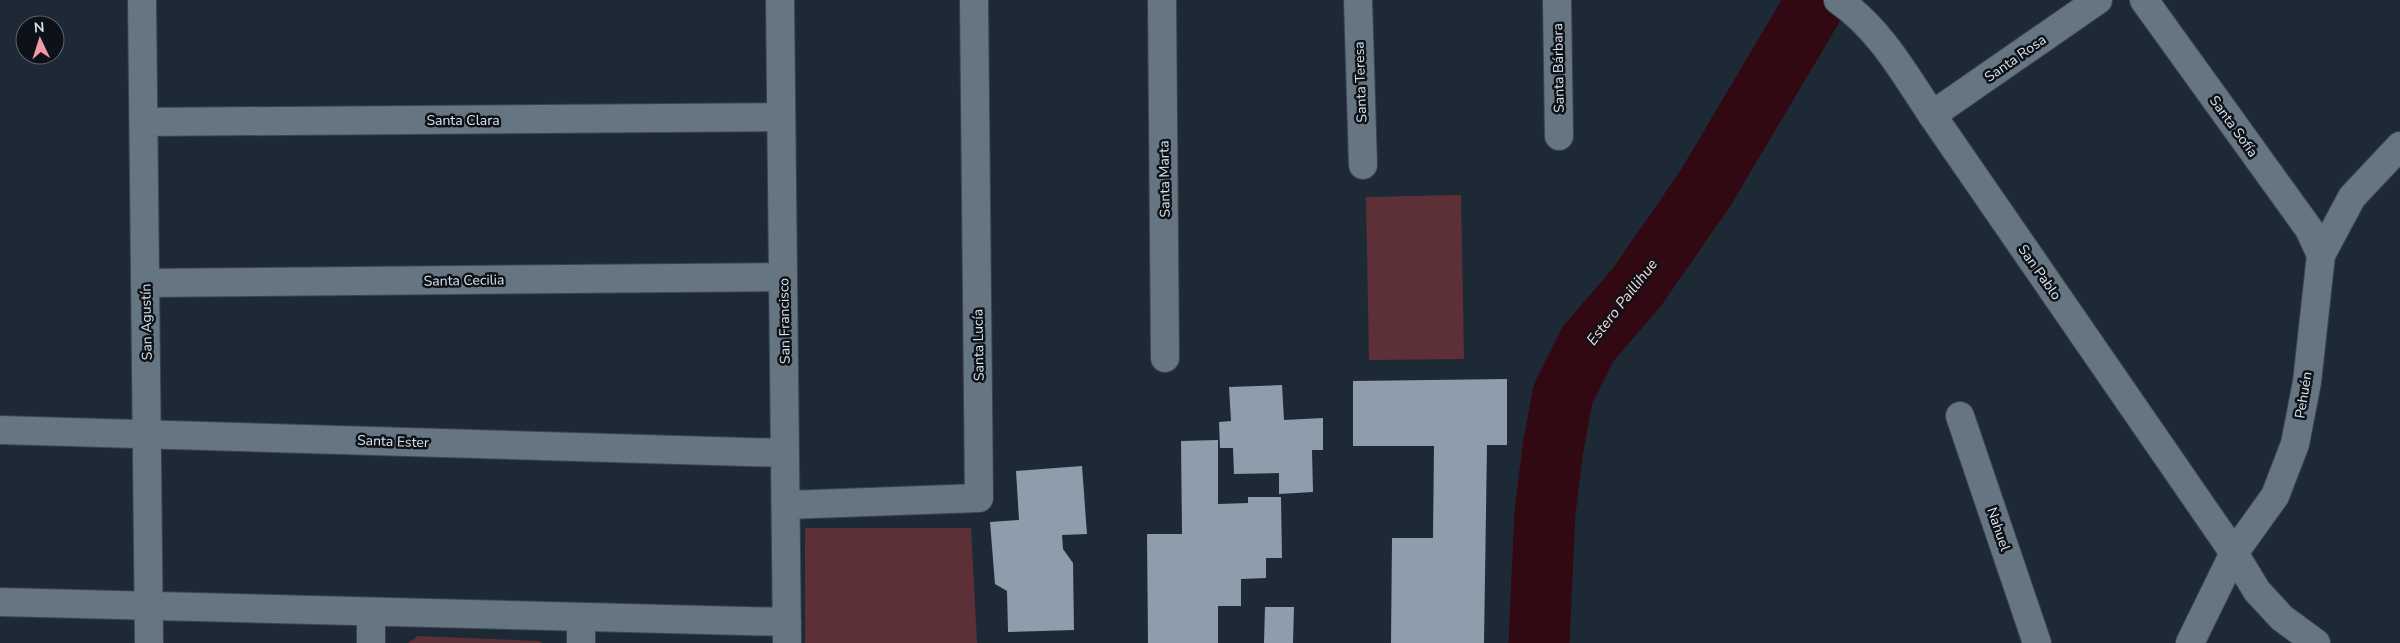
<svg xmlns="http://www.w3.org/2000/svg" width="2400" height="643" font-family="'Nunito Sans',sans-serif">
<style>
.green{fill:#5d3038}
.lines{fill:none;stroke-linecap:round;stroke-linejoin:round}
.river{stroke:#320812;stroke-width:61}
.building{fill:#8d9dab}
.street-casing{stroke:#3a444e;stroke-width:30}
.secondary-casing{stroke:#3a444e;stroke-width:30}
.street{stroke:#667582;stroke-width:28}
.secondary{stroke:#667582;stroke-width:28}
.labels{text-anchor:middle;stroke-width:5;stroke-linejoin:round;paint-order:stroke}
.street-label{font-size:14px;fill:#dbe3eb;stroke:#0c1217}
.water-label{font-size:15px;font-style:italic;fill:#f9d6da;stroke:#0c1217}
</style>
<rect width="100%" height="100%" fill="#1d2a35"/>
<path class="green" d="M1461,195L1464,359L1369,360L1366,197Z
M805,528H971L977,643H805Z
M418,636L540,641L542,643H408Z"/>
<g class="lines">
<path class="river" d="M1539,643L1545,512L1553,448L1563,394L1588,344L1637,287L1705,189L1817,0"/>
</g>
<path class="building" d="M1507,379V445H1487L1484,643H1391L1392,538H1433L1434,446H1353V381Z
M1282,385L1284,420L1323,418V450H1312L1313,492L1279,494V473L1234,474L1233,448H1220L1219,422L1231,421L1229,387Z
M1218,440V504L1248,503V497H1281L1282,558H1266V578L1241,579V606H1218V643H1148L1147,534H1182L1181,441Z
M1082,466L1087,534L1062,535L1063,549L1073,563L1074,630L1008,632L1007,591L995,584L990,522L1019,520L1016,471Z
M1265,607H1294L1293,643H1264Z"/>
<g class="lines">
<defs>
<path id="street" d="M142,0L149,643
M780,0L787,643
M1162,0L1165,358
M1358,0L1363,165
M1557,0L1559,136
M2144,0L2309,229L2321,255
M1932,115L2098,0
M144,122L781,117
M145,283L783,277
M1960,416L2037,643
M0,430L785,453
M786,505L979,498L974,0
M0,602L787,622
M371,612V643
M581,643V617"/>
<path id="secondary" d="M1838,0C1880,29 1904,73 1932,115L2234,553L2257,591L2282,618L2316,643
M2190,643L2234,553L2275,496L2295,444L2307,382L2321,255L2352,197L2400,146"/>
</defs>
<use href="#street" class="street-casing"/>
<use href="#secondary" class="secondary-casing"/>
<use href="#street" class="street"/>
<use href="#secondary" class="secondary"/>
</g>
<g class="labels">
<g class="street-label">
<text transform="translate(2015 58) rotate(-35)" y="5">Santa Rosa</text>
<text transform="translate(1558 68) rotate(-91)" y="5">Santa Bárbara</text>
<text transform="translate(1360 82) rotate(-92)" y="5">Santa Teresa</text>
<text x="463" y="125">Santa Clara</text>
<text transform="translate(2234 126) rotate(54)" y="5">Santa Sofía</text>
<text transform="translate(1164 179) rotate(-91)" y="5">Santa Marta</text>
<text transform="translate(2040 272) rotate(55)" y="5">San Pablo</text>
<text transform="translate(464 280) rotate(-1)" y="5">Santa Cecilia</text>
<text transform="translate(784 321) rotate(-91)" y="5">San Francisco</text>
<text transform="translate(146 322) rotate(-91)" y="5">San Agustín</text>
<text transform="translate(978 345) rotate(-91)" y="5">Santa Lucía</text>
<text transform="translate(2303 395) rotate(-81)" y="5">Pehuén</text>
<text transform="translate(393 441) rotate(2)" y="5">Santa Ester</text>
<text transform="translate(1999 529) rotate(71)" y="5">Nahuel</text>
</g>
<g class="water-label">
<text transform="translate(1622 302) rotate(-52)" y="5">Estero Paillihue</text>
</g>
</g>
<g transform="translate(40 40) rotate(356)"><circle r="24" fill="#0c1217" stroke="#5f666c"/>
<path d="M0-4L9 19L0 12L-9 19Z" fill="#f39aa8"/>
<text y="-8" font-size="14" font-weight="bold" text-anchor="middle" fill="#dbe3eb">N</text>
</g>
</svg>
